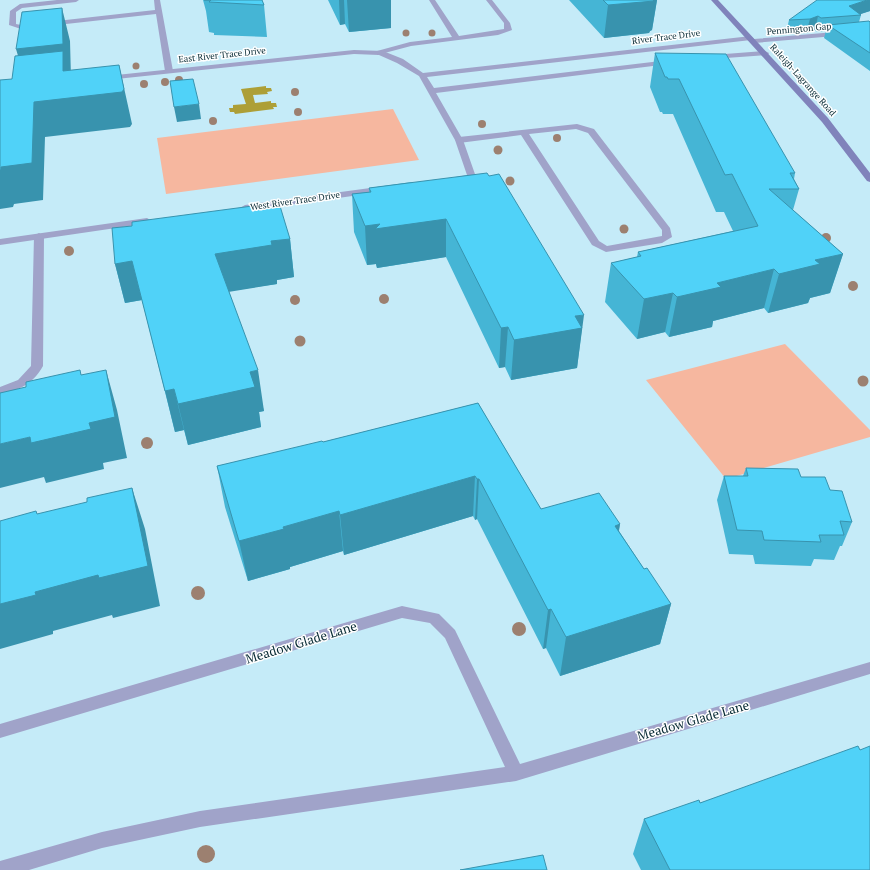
<svg xmlns="http://www.w3.org/2000/svg" width="870" height="870" font-family="'PT Serif',serif">
<style>
.green{fill:#f6b79f}
.water{fill:#ad9f37}
.lines{fill:none;stroke-linecap:round;stroke-linejoin:round}
.service{fill:#a0a3c9;fill-rule:evenodd}
.minor{fill:#a0a3c9;fill-rule:evenodd}
.secondary{fill:#8083bb;fill-rule:evenodd}
.tree{fill:#9c8070}
.wall{fill:#45b5d5}
.shaded-wall{fill:#3893ae}
.building{fill:#50d2f8;stroke:#3893ae}
.labels{text-anchor:middle;stroke-width:3;stroke-linejoin:round;paint-order:stroke}
.far-street-label{font-size:9px;fill:#072a34;stroke:#fff}
.near-street-label{font-size:13px;fill:#072a34;stroke:#fff}
</style>
<rect width="100%" height="100%" fill="#c5ebf8"/>
<path class="green" d="M393,109L419,160L166,194L157,138Z
M785,344L870,430V437L726,479L646,380Z"/>
<path class="water" d="M266,86V88H271L272,91L267,92L268,94L253,95L255,103L271,101V103H276L277,107H273L274,109L235,114L234,112H230L229,108H233V105L246,104L241,89Z"/>
<g class="lines">
<path class="service" d="M57,0H79L76,2L22,8L16,12V24L21,25L155,10L154,0H160L173,71L169,73L165,71L156,14L21,29L9,25L10,11L20,4Z
M429,0H435L459,36L504,29V23L486,0H492L510,23L512,30L498,35L411,46L377,55V51L410,42L452,37Z
M577,124L594,129L670,228L672,237L662,243L606,252L592,245L521,135L459,143L455,140L459,137ZM576,129L588,133L662,230V236L607,246L599,241L529,134Z
M39,233L44,236L43,366C33,384 19,390 0,395V387L18,380L31,366L34,236Z"/>
<path class="minor" d="M870,29V33L754,43L751,40L427,77L434,88L669,60L673,62L669,64L436,93L463,140L476,177L475,179L456,181V177L467,175L455,140L419,76L397,63L379,55L354,54L107,80L103,78L107,76L354,50L383,51L403,59L423,73L751,36L754,39Z
M765,51L769,53L768,55L712,59L708,57L712,55Z
M385,186L388,187V191L245,211L240,208L245,205Z
M147,218L152,221L150,223L0,245V239Z
M402,606L439,614L455,630L520,764L870,662V674L516,781L200,827L102,848L29,870H0V861L102,832L200,811L505,767L445,638L430,623L402,618L0,738V724Z"/>
<path class="secondary" d="M711,0H718L828,118L870,173V182L867,181L822,122Z"/>
</g>
<g class="tree">
<circle cx="406" cy="33" r="3.5"/>
<circle cx="432" cy="33" r="3.5"/>
<circle cx="187" cy="60" r="3.5"/>
<circle cx="136" cy="66" r="3.5"/>
<circle cx="179" cy="80" r="4"/>
<circle cx="165" cy="82" r="4"/>
<circle cx="144" cy="84" r="4"/>
<circle cx="295" cy="92" r="4"/>
<circle cx="298" cy="112" r="4"/>
<circle cx="213" cy="121" r="4"/>
<circle cx="482" cy="124" r="4"/>
<circle cx="557" cy="138" r="4"/>
<circle cx="498" cy="150" r="4.5"/>
<circle cx="510" cy="181" r="4.5"/>
<circle cx="624" cy="229" r="4.5"/>
<circle cx="826" cy="238" r="5"/>
<circle cx="69" cy="251" r="5"/>
<circle cx="853" cy="286" r="5"/>
<circle cx="384" cy="299" r="5"/>
<circle cx="295" cy="300" r="5"/>
<circle cx="300" cy="341" r="5.5"/>
<circle cx="863" cy="381" r="5.5"/>
<circle cx="147" cy="443" r="6"/>
<circle cx="198" cy="593" r="7"/>
<circle cx="519" cy="629" r="7"/>
<circle cx="206" cy="854" r="9"/>
</g>
<path class="wall" d="M203,0H262L264,5L267,37L214,35V33L209,32L206,11Z
M328,0H391V28L349,32L345,24L340,25Z
M569,0H657L652,30L650,31L649,33L604,38Z
M870,0V11L860,14L861,15L859,22H870V71L824,38L826,31L817,32L815,30L806,33H786L789,20Z
M655,53L795,173L794,179L799,189L793,210L843,254L830,293L810,298L808,303L768,313L764,308L713,321L712,327L669,337L665,332L637,339L605,302L611,263L637,257L638,252L733,231L724,212H716L673,114H663L662,112H660L650,87Z
M412,182L582,328L577,368L511,380L505,367L499,368L446,257L377,268L376,264L367,265L354,232L352,194L369,192V188Z
M261,208L290,239L294,277L277,280V284L229,291L264,411L259,412L261,427L188,445L184,430L175,432L142,300L125,303L115,264Z
M478,403L541,509L620,524L619,531L644,569L671,604L660,644L560,676L546,648L543,649L477,519L475,520L473,516L344,555L343,551L290,567V569L248,581L225,507L217,466L323,442Z
M746,468L801,477L830,490L852,522L842,546H840L834,560L814,559L811,566L755,564L753,555L729,554L717,500L724,476H743Z
M860,750L870,870H641L633,854L644,819L700,803Z"/>
<path class="shaded-wall" d="M339,0H344L345,24L340,25Z
M347,0H391V28L349,32Z
M652,0H657L652,30L650,31L649,33L604,38L608,5Z
M867,0H870V11L858,15L849,6Z
M62,8L70,41L71,78L119,65L132,124L130,127L45,137L43,200L14,204L13,207L0,209V170L26,83L16,49Z
M818,16L815,30L806,33L810,19Z
M199,104L201,119L177,122L174,107Z
M446,219V257L377,268L376,264L367,265L365,226L380,224Z
M290,239L294,277L277,280V284L222,293L215,254L271,241Z
M843,254L830,293L810,298L808,303L768,313L779,274L815,260Z
M132,261L142,300L125,303L115,264Z
M774,269L764,308L713,321L712,327L669,337L677,297L717,283Z
M673,293L665,332L637,339L644,299Z
M584,315L577,368L511,380L514,340L575,316Z
M508,327L505,367L499,368L501,328Z
M106,370L117,410L127,458L103,463L104,469L46,483L44,477L0,488V444L89,423Z
M258,370L264,411L259,412L261,427L188,445L178,404L250,372Z
M174,389L184,430L175,432L165,391Z
M475,476L473,516L344,555L340,515Z
M477,479H479L477,519L475,520Z
M132,488L145,529L160,606L113,618L112,615L53,631V634L0,649V604L35,592Z
M339,511L343,551L290,567V569L248,581L239,541L283,527Z
M620,524L612,564L615,526Z
M671,604L660,644L560,676L566,637Z
M551,609L546,648L543,649L548,610Z"/>
<path class="building" d="M204,0H262L264,5L209,2L211,0Z
M603,0H653L654,1L608,5Z
M817,0H867L849,6L861,15L821,18L818,16L810,19L789,20Z
M62,8L63,44L16,49L22,12Z
M869,21L870,22V53L828,25Z
M63,51V71L119,65L124,89L122,92L34,102L32,163L1,167V170H0V80L12,79L15,56Z
M655,53L726,54L795,173H790L799,189H769L843,254L815,260L820,264L779,274L774,269L717,283L721,287L677,297L673,293L644,299L611,263L641,256L638,252L758,226L732,174L725,175L679,79H668L667,77H665Z
M193,79L199,104L174,107L170,81Z
M487,173L489,176L499,174L584,315L575,316L582,328L514,340L508,327L501,328L446,219L375,229L380,224L365,226L352,194L371,192L369,188Z
M260,205L261,208L280,206L290,239L271,241L272,245L215,254L258,370L250,372L255,387L178,404L174,389L165,391L132,261L115,264L112,228L132,226V222Z
M80,370L81,375L106,370L115,417L89,423L91,429L31,443L30,437L0,444V393L26,387V382Z
M478,403L541,509L599,493L620,524L615,526L644,569L647,568L671,604L566,637L551,609L548,610L479,479H477L475,476L340,515L339,511L283,527L284,529L239,541L217,466L322,441L323,442Z
M746,468L798,469L801,477H825L830,490L842,491L852,522L840,521L844,535H819L821,542L764,540L762,531L737,530L724,476H748Z
M132,488L148,566L99,578L98,575L35,592L36,595L0,604V521L36,511L37,514L87,502V498Z
M858,746L860,750L870,746V870H670L644,819L699,800L700,803Z
M543,855L547,870H460Z"/>
<g class="labels">
<g class="far-street-label">
<text transform="translate(799 29) rotate(-5)" y="3">Pennington Gap</text>
<text transform="translate(666 37) rotate(-7)" y="3">River Trace Drive</text>
<text transform="translate(222 55) rotate(-6)" y="3">East River Trace Drive</text>
<text transform="translate(803 80) rotate(48)" y="3">Raleigh-Lagrange Road</text>
<text transform="translate(295 201) rotate(-8)" y="3">West River Trace Drive</text>
</g>
<g class="near-street-label">
<text transform="translate(301 642) rotate(-17)" y="5">Meadow Glade Lane</text>
<text transform="translate(693 720) rotate(-16)" y="5">Meadow Glade Lane</text>
</g>
</g>
</svg>
